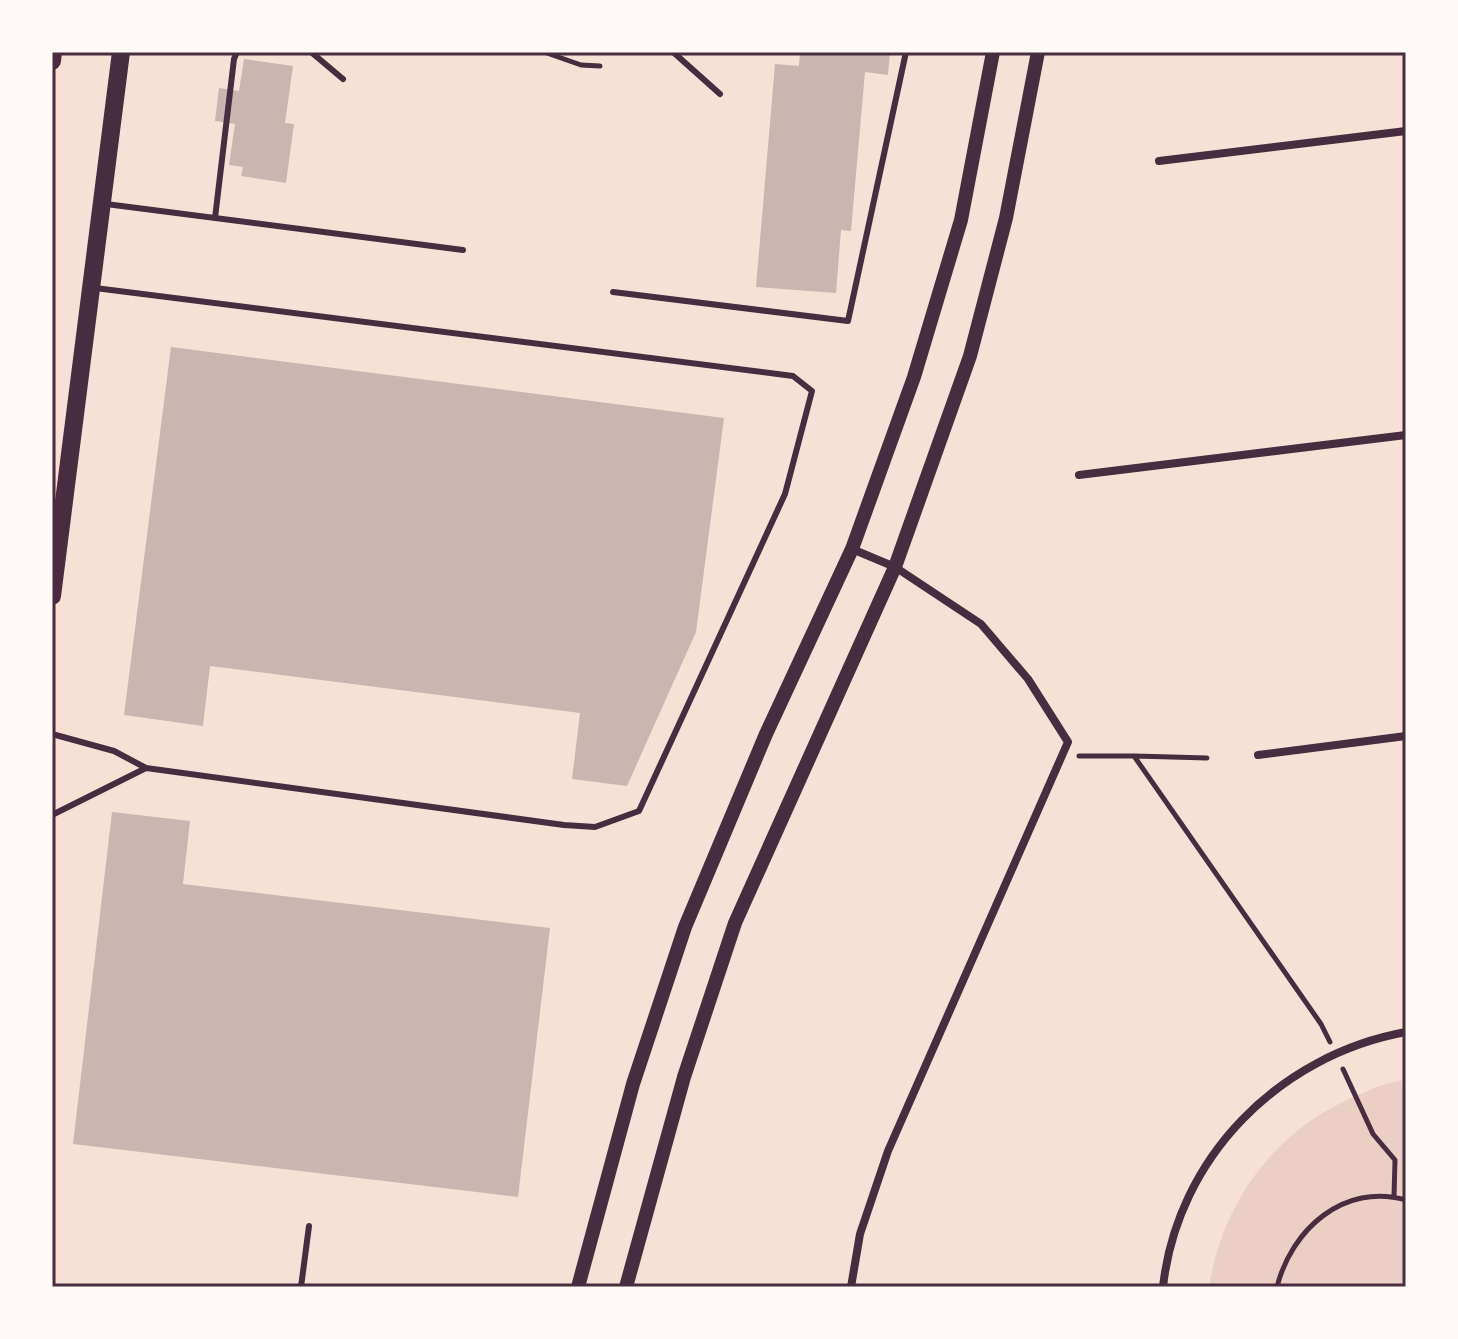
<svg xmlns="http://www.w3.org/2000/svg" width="1458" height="1339" font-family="'Times New Roman',serif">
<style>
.green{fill:#ebcfc5}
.building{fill:#ccb4b1}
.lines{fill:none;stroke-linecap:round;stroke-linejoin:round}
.path{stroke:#4a2c40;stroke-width:5}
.service{stroke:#4a2c40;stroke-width:6}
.minor{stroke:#4a2c40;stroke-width:8}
.tertiary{stroke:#4a2c40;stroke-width:14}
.primary{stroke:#4a2c40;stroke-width:18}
.neatline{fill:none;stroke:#4a2c40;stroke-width:3}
</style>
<rect width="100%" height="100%" fill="#f7e1d7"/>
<path class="green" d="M1406,1080V1287H1209C1222,1204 1272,1134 1349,1099C1368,1091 1385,1082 1406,1080Z"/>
<path class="building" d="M800,52H890L888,75L865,72L851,231L841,230L836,293L756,287L775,64L799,66Z
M244,59L293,66L285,123L294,124L286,183L241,176L243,167L229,165L235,124L215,121L219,88L239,91Z
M171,347L724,418L696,632L627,786L572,779L580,713L210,666L203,726L124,715Z
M112,812L190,821L183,884L550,928L518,1197L73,1144Z"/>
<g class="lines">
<path class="path" d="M544,52L581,65L600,66
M1079,756H1134L1321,1024L1330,1042
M1135,756L1207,758
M1343,1069L1373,1134L1395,1160L1394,1197
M1277,1287C1291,1230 1344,1182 1406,1200"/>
<path class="service" d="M311,52L343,79
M673,52L720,94
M106,204L463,250
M215,218L234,59L237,52
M613,292L848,321L906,52
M52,734L114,751L146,768L564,825L595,827L639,811L785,494L812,391L793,376L95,288
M52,815L146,768
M301,1287L309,1226"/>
<path class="minor" d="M1159,161L1406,131
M1079,475L1406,435
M1258,755L1406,736
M851,1287L860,1234L888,1151L1068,742L1028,679L981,624L895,567L852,549
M1163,1287C1177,1158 1279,1055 1406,1032"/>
<path class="tertiary" d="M578,1287L633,1084L685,927L766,734L852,549L914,377L961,220L993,52
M626,1287L684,1077L735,923L895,567L970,356L1006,218L1038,52"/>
<path class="primary" d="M52,61L53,52
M52,596L121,52"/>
</g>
<rect width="1458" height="1339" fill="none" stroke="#fffaf5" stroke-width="108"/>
<rect x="54" y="54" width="1350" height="1231" class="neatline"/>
</svg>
